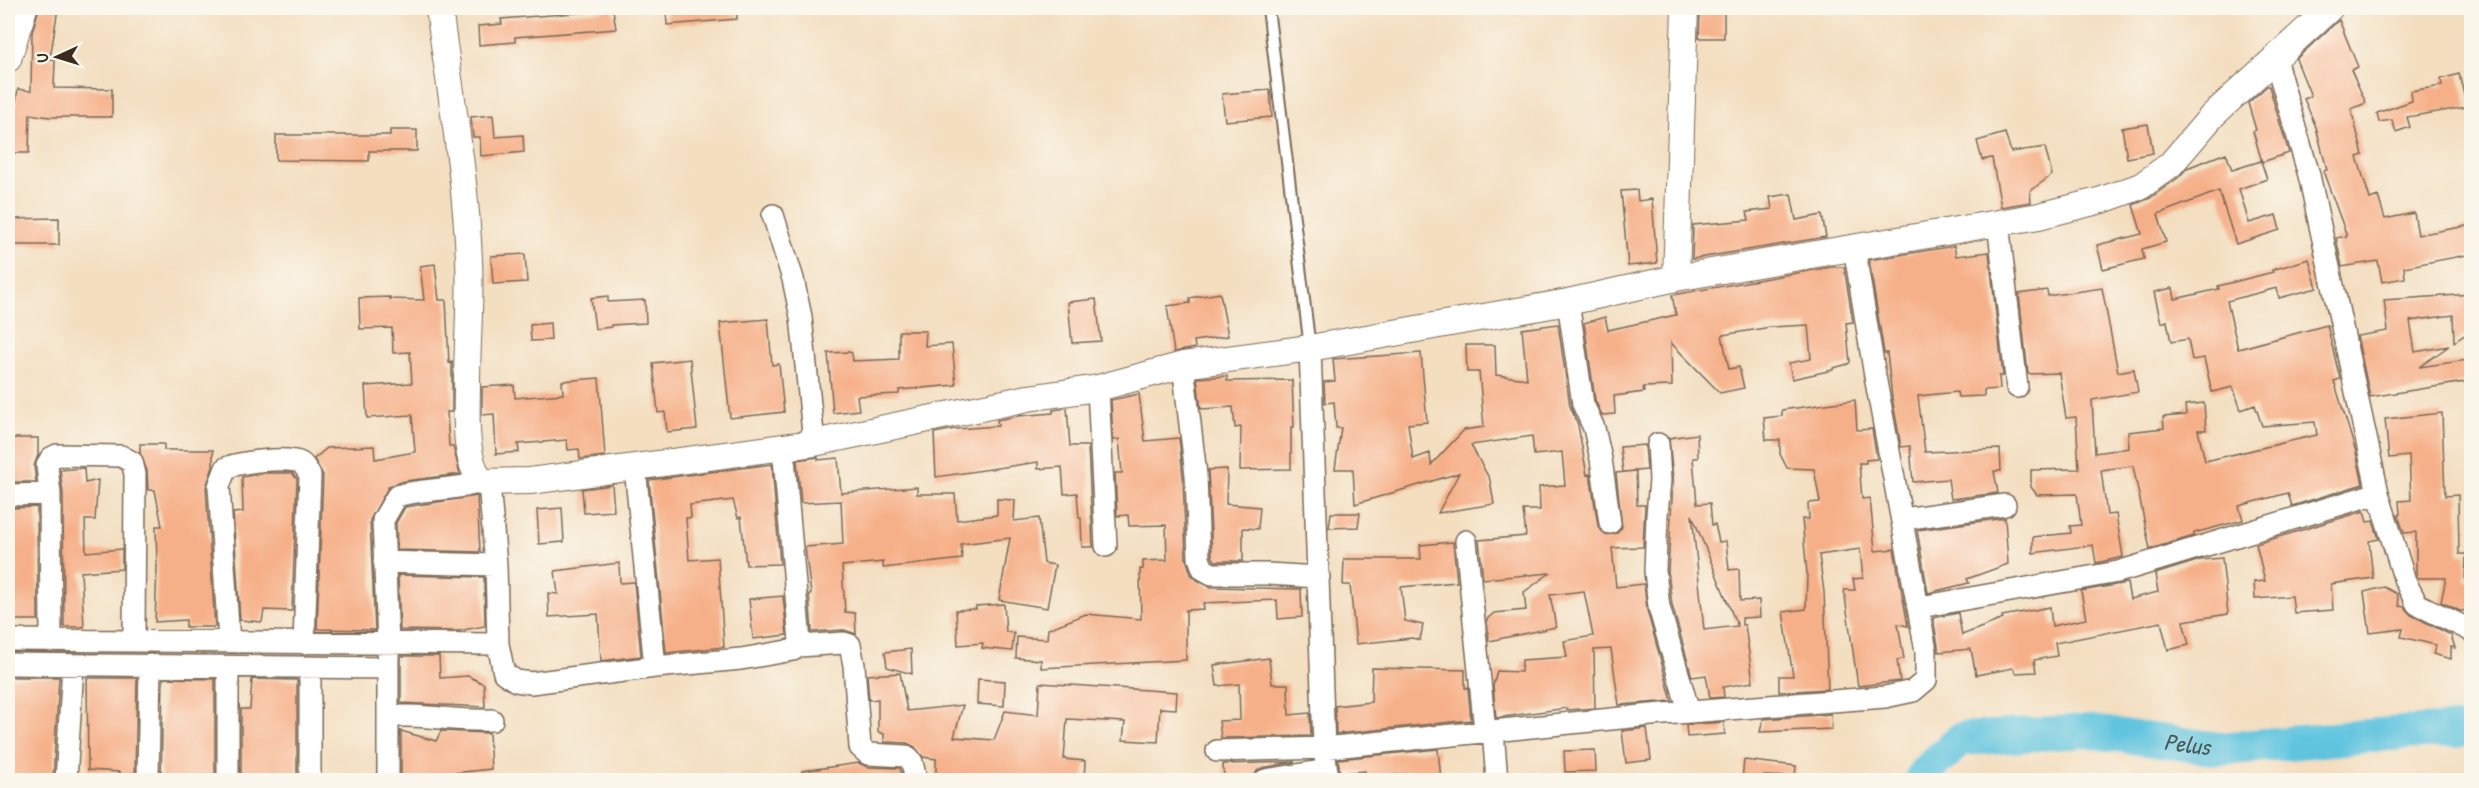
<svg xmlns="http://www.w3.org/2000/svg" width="2479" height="788" font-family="'Patrick Hand',sans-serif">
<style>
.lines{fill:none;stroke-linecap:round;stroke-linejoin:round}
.river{stroke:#61c4df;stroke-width:34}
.building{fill:#f6b089;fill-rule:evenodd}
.service-casing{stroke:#7b6957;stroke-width:14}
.minor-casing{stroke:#7b6957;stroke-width:24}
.tertiary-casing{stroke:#7b6957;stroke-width:28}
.service{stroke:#fff;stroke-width:10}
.minor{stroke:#fff;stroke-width:21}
.tertiary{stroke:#fff;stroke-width:26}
.labels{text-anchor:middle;stroke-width:4.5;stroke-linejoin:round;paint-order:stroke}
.water-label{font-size:24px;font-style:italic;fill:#465858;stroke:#fbf7ec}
</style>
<rect width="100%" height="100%" fill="#fbf7ec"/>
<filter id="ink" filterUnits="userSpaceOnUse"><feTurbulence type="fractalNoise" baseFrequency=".0167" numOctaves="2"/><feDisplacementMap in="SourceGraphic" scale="12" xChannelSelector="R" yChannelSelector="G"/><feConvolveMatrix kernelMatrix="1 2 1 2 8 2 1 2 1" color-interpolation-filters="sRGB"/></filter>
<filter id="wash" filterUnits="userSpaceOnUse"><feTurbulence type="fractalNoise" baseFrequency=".008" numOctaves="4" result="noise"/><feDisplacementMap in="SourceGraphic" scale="24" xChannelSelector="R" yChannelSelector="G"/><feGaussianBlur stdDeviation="1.35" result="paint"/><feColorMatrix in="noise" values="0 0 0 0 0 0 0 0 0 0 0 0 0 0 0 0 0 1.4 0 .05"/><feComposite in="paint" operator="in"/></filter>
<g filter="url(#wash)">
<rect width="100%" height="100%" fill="#f3dec0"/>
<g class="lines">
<path class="river" id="s1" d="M1921,780L1925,772L1961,739L2085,731L2220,749L2401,733L2472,730"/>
</g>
<g id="blocks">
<path class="building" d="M39,8H58L50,59L55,60L54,88L112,89V117H49L30,114L29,153H8V126H12L18,89L31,91L32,32Z
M666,8H736L737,19L667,25Z
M1700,8H1724V38H1699Z
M613,10L616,29L515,37V42L479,45L478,26L502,24L501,19Z
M2339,20L2358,67L2351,70L2366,103L2351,109L2363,155L2357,157L2370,199L2378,196L2385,219L2414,213L2418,235L2472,225V254L2404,267L2405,278L2382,282L2378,261L2342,267L2336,238L2347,236L2323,171L2327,170L2316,127L2304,99L2311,96L2296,59Z
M2459,74L2467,107L2407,117L2410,127L2396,132L2392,120L2379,122L2377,113L2412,101L2411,91L2442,86L2441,79Z
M2267,86H2269L2289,153L2262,162L2253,131L2256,130L2248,103Z
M1270,90L1272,117L1225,121L1222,94Z
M493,115L495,137L523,135L524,152L481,156L480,137H473L471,117Z
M2148,124L2153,153L2127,158L2122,128Z
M390,130H417V151H369V161L276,160V135H390Z
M2005,133L2011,152L2045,147L2052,175L2030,191L2031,202L2001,207L1992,158L1982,160L1977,141Z
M2226,153L2232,170L2261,161L2267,179L2239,189L2249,223L2276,215L2280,230L2236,244L2219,191L2158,214L2166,242L2142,249L2144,259L2103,269L2097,245L2142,234L2133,205L2150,198L2179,177L2187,168Z
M1637,190L1638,201L1652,199L1657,263L1628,266L1621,191Z
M1791,194L1796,220L1822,215L1826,237L1692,259L1693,225L1749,220L1747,212L1772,209L1770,197Z
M59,218V245H8V219Z
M1954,246L1956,256L1989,252L2003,376H1999L2000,389L1984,390V396L1958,397L1957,392L1918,396L1925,452L2000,449L2001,471H1994L1998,493L1951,499L1948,479L1913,482L1910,446L1901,447L1892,397L1887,353H1884L1869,260Z
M525,254L527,282L493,284L491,256Z
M2309,259L2317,288L2279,298L2277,288L2227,301L2238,349L2327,325L2340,379L2334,381L2356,452L2363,484L2292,506L2288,493L2239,506L2243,520L2194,533V536L2150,549L2133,466L2101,470L2107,515L2116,514L2123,557L2096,563L2093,545L2033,553V537L2071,533L2070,526L2081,525L2077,494L2037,495L2031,487V470L2079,469L2076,417L2066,418L2059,373L2028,374L2019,294L2047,290L2048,296L2102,288L2118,372L2134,369L2138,392L2092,400L2095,453L2129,448L2128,432L2164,428L2163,417L2186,415L2185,405L2204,403L2206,430H2198L2205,461L2317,435L2315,422L2262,426L2255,405L2241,410L2233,387L2212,392L2204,358L2192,360L2188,339L2171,342L2167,321L2161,323L2154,292L2173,288L2175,299L2219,289L2218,286L2273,272L2272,270Z
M435,264L439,300H446L449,363L452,362V412H447L449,446H453L460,474L405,481L389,486L370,520L375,630L317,629L323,475L314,459L327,448L374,446L375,459L415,452L412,415L367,418L365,386L412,383L410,352L393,353L392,328L360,329L359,298L390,297V299L424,300L420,266Z
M1831,267H1844L1853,322L1846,323L1850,362L1848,364L1833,368V370L1792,379L1789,363L1811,359L1808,325L1771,327L1722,335L1729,369L1739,367L1744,388L1720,393L1671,343L1672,386L1643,387L1644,392L1614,396L1615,414L1602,415L1595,400L1584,323L1605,317L1608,330L1676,315L1672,295Z
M1220,293L1228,336L1194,341L1195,348L1174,352L1167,306L1190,303V298Z
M2472,294V330L2454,342L2453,315L2410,321L2415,352L2449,346L2419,367L2468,360L2471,381L2370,397L2357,336L2388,331L2384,300Z
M608,296V302L645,300L646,323L611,325V327L595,329L591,298Z
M1096,299L1101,341L1072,343L1068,302Z
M768,319L772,365L779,364L784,412L730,418L720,323Z
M550,323L551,340L531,341L530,325Z
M1558,324L1570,406L1578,425L1587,475L1590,474L1598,525L1605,535L1617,533L1622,527L1616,473L1636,471L1637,505H1645L1643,547L1612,548L1616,587L1644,584L1647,610L1672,701L1619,705L1611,649L1594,650L1595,708L1567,710V708L1496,718L1493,686L1497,671L1521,672L1522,660L1567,657L1564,641L1593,636L1584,591L1550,595L1556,627L1489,641L1487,619L1494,613L1526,610L1524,592L1550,573L1483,579L1479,540L1526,536L1523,510H1540L1539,487L1565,485L1562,452L1534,455L1532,436L1471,445L1490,480L1494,504L1438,513L1459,473L1355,504L1353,469H1335L1341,428H1336L1334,402L1325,403L1324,382L1335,381L1333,359L1421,353L1427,422L1408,424L1413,459L1430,453L1431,465L1464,430L1484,427L1479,372H1467L1466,345H1495L1496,375L1527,379L1522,329Z
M899,331H926L925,346L952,344L956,385L899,390V394L857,396L859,410L833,413L828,353L849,352L852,353L853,361L899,359Z
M690,359L697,429L667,432L665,412L658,413L653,363Z
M1227,376V381L1292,380L1294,427H1291V469L1240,470L1241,427L1235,428L1233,407L1201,409L1197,378Z
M599,378L605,456L580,459L579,449L568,450L567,440L518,444L519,452L496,454L494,414L482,415V387L514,385L515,398L563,394L562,381Z
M1139,394L1145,441L1179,438L1183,476L1186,558L1191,574L1197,580L1211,587L1301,589L1302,617L1278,619L1277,600L1203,603L1204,609L1186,610V660L1041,668V660L1016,658L1017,637L1047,639L1048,629L1086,614L1141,619L1140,569H1143V561L1167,560L1166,525L1129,526L1128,515L1117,516L1115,473H1122L1119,439L1113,440L1111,400Z
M1855,400L1857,430L1872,429L1877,459L1866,460V463H1859L1862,499L1870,498L1875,551L1894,549L1908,626L1898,624L1904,659L1897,660L1900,681L1858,686L1844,590H1855L1853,579L1863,578L1860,549L1819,555L1824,592L1828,689L1779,692V676H1793L1783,612L1806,609L1807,574L1802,519H1809L1808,503L1820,502L1814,469L1787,468L1780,454V440H1766L1764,418L1782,416V410Z
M1067,408L1070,446H1088L1093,547H1082L1081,518H1079L1077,493L1064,494L1062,467L1038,469V462L936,477L934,433L955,429L998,426L997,420L1018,416L1053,413V410Z
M2442,413L2445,496L2458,495L2459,554H2466L2465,581H2472V610L2460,611L2441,602L2446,578H2418L2416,572V532L2404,533L2398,515L2400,514L2399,501L2411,500L2409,456L2389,458L2385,419Z
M1697,434L1698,458H1693L1697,504L1710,503L1712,525L1715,524L1719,542L1726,541L1729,570L1739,569L1740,601L1759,600L1760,617L1742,618V625H1745L1753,682L1723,687L1724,697L1710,698L1706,675L1692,677L1672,605L1668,571L1673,479L1669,438ZM1692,515L1734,618L1738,626L1704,630Z
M8,438H38V455L34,466L36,482H8Z
M140,444H164V450H213V467L206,487L215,627H186V620L155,622L157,568L156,526H162L155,490H148L147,471L140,453Z
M1645,445L1647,470L1623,472L1620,447Z
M818,457V460L838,458L841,493L917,487V494H955L957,520L997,515V499L1015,500L1014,521L1039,518L1044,563L1055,565L1047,608L999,600L1010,538L961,544L962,559L883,568V562L842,566L845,612L855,613L856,634L844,630L812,632L809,594H811L805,547L843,544L841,501L801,503L797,460Z
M772,464L780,564L746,565L741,517L738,518L733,500L690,505L691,518H686L689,560L718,558L724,647L666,653L649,480Z
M84,468L85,483L98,480L95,520H85L86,552L122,549V569L81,572L84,627H64L63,494L60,470Z
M1227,469L1226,504L1260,507L1258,529L1243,528V561H1215L1212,556L1208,470Z
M265,473H292L297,479L292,611L264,610L262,622L240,620L233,513L243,512L242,477Z
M612,485L614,511L584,513L582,489Z
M477,496L480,552L397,550L396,523L405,507Z
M37,507L38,620H8L9,572L12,571L10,518H8V508Z
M562,508L564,542L539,544L537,510Z
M2364,511L2367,522L2373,521L2379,539L2369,541L2373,578L2331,584L2333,610L2294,613L2292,596L2255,599L2254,582L2265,581L2256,544Z
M1331,513H1360L1358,527L1329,528Z
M2005,518L2008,564L1967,579L1969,583L1928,593L1917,530Z
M1453,542L1457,582L1401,587L1405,621L1423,625L1420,640L1412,638L1356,644L1350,585H1343L1344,559H1421L1420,545Z
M2222,558L2228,614L2183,621L2189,645L2168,650L2161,622L2055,643L2057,656L2034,660L2036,672L2016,673L2013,668L1976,675L1971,649L1939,652L1933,618L1958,613L1962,635L2003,619L2002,616L2050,607L2052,626L2086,619L2081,591L2127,583L2130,599L2158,592L2155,574L2200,560Z
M619,563L620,583L634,582L641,656L601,661L598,614L549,617L548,593L558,594L555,571Z
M398,575L484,577L485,626L458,631L400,630Z
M2384,587L2397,594L2399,606L2404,607L2411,615L2451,635L2455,648L2451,647V659L2433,654L2436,645L2401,637L2403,629L2370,633L2364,592Z
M783,596L787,635L753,639L749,599Z
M1004,604L1006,632L1014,633L1012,651L982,648L983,643L958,645L956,610L976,609V606Z
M911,649L912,674L887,667L885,652Z
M401,656H439L440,678L468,676L484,684L485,707L401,703Z
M1269,658L1272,684H1288L1289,715L1310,713L1311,736L1221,738L1219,721L1240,720L1239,684L1217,686L1214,665Z
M1372,668L1465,670V688H1468L1471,720L1336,734L1335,706L1371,702Z
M900,673L907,711L963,705L954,737L994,740L1005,711L1038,715L1040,683L1177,692L1176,709L1160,708L1158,742L1123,740L1125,722L1067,719L1064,759L1085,761L1084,780H936V759L923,757L915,747L907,743L884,742V734L878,732V699L869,700L867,675Z
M8,677H59L53,780H8Z
M87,678H137L135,780H120V772L88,770Z
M163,678L215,679V780H161Z
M252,679L297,680V780L241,776V709H250Z
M978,679L1005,681L1004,706L977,704Z
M1831,714L1832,729L1760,732L1763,719Z
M1724,722L1725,734L1687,737L1686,725Z
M1647,728L1651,760L1626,763L1622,731Z
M401,731L436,741L441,731L489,733L491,769L435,775V780H401Z
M1438,749L1441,780H1408V774L1362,779L1365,771L1340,773L1338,759Z
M1595,750L1596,771L1565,772L1564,751Z
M1744,760L1796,766L1795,777L1764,776V780H1742Z
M1295,762L1262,768L1257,771L1252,780H1224L1223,764Z
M859,763L867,767L900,768L903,780H803L802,771Z"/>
</g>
</g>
<g filter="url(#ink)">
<use href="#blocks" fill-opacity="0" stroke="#7b6957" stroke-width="1.5"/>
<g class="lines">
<defs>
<path id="service" d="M1268,8L1310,348"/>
<path id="minor" d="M2275,59L2309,175L2378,493L2405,581L2417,604L2472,631
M773,215L793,279L801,317L814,443
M1998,222L2017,387
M1568,302L1583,404L1594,428L1601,459L1610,523
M1310,348L1324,748L1328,780
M1183,365L1196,475L1199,558L1203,569L1212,574H1267L1319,577
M1098,388L1106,546
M1658,444L1660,480L1657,515L1655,571L1659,607L1689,712
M635,467L655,667
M489,483L496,565L498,644L504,673L516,681L531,683L655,667L741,659L793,650L799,646L800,642L783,447
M8,495L50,494
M1903,519L2005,505
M1466,541L1485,731
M384,562L496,565
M1920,607L2118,572L2378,493
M8,640L498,644
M51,641L50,494L47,465L51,458L57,455L121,456L132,462L135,474L134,641
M229,642L219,486L226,468C238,462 289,456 301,463C305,466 307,471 310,475L304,643
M799,646L844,643L850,645L854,665L860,747L868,754L906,756L912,762L916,780
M8,664L388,668
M228,667V780
M388,716C424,714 458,722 492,720
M1493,731L1497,780
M1217,751L1324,748L1651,715L1885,697L1913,691L1926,680V651L1875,376L1854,247
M66,780L73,665
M148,780L150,665
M310,780V667
M388,780V644L383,520L397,496C424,488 453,491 481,482
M1265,780L1327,770"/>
<path id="tertiary" d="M439,8C450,92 466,176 469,261C471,301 467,343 467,384C467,414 463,456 481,482L530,481L814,443L1028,398L1098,388L1183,365L1310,348L1568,302L1676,278L2039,216L2102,200L2141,186L2170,165L2213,115L2330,8
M8,59L24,8
M1676,278L1685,8"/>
</defs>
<use href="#service" class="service-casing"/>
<use href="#minor" class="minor-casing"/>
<use href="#tertiary" class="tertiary-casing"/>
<use href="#service" class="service"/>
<use href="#minor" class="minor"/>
<use href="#tertiary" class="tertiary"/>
</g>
</g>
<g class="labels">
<g class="water-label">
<text dy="8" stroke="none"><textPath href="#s1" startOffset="285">Pelus</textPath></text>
</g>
</g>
<rect width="2479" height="788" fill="none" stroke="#fbf7ec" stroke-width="30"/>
<g transform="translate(57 57) rotate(266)" stroke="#fbf7ec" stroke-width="4.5" paint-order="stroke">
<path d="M0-4.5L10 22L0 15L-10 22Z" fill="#3b2a1e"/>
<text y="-9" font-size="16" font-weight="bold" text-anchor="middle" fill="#3b2a1e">U</text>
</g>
</svg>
